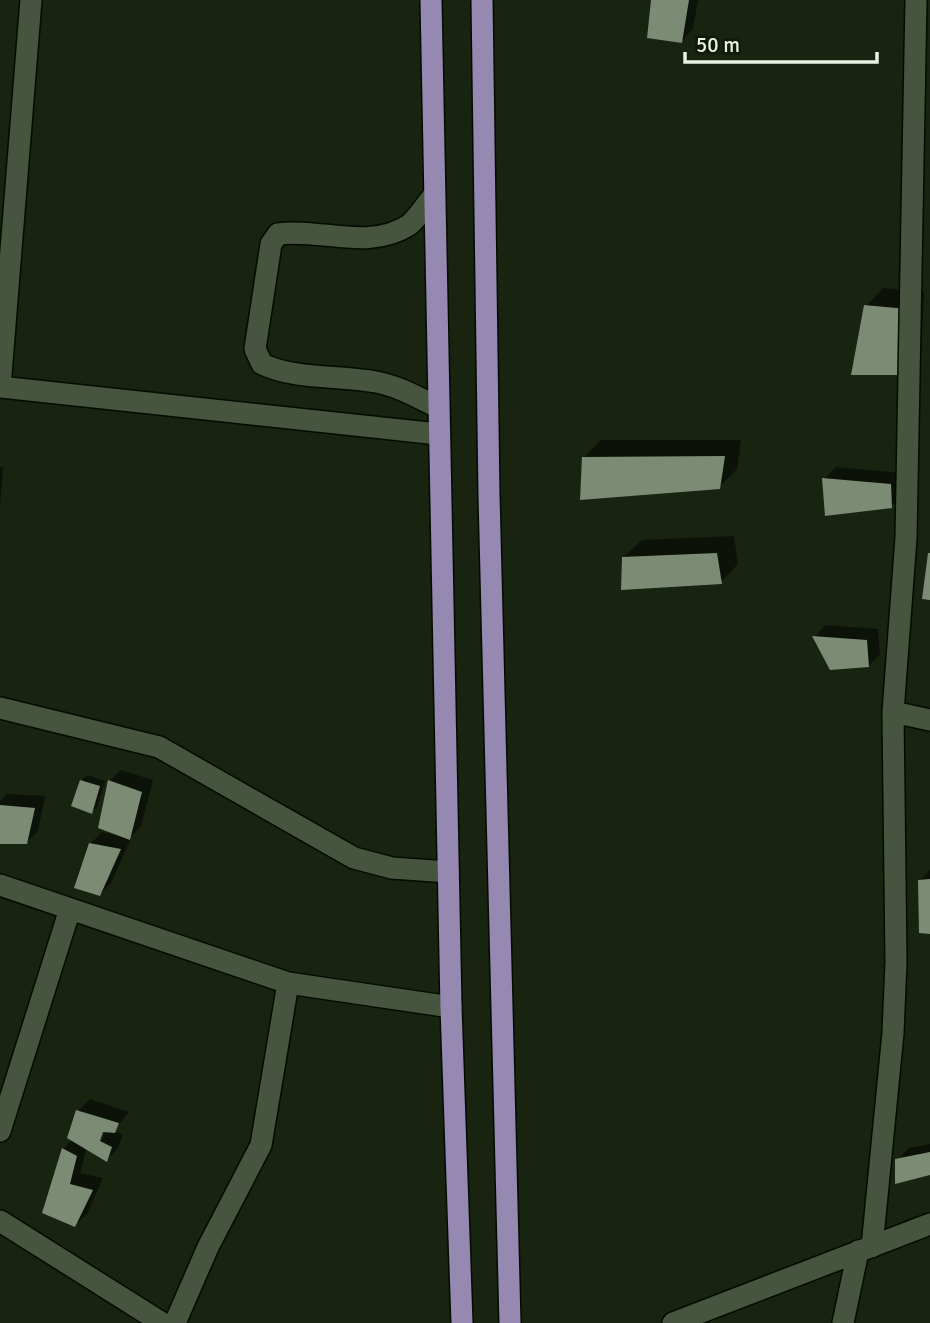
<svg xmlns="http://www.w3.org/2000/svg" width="930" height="1323" font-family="Signika,sans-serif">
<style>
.shadow{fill:#0007;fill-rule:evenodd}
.building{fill:#7c8b73}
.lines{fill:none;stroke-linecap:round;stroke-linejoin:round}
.minor-casing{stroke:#040c00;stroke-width:24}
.major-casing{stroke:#040c00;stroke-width:24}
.minor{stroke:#47543e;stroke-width:21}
.major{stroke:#9588b1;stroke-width:21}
</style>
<rect width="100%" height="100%" fill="#182310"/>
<path class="shadow" d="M653,0H698L693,29L682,41Z
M883,288L924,292L921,356L904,373L866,306Z
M601,440H741L737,469L719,487L583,458Z
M0,467H3L0,509Z
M836,467L902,473L903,494L891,506L824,479Z
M734,536L738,564L721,582L624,557L642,540Z
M826,625L878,629L880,654L868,666L815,636Z
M121,770L153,780L141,826L132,836L111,883L100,894L90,844L102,832L116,835L109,781Z
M87,775L105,781L97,807L92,812L81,781Z
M7,794L45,796L38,831L26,843L0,842V801Z
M930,870V932L919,881Z
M90,1099L129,1112L114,1131L123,1135L118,1148L107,1160L87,1148L80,1173L103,1178L87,1214L75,1225L44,1212L63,1149L73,1139L78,1111ZM108,1124L102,1140H98Z
M930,1144V1173L897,1160L909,1148Z"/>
<path class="building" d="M651,0H689L682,43L647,38Z
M864,305L907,309L904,375H851Z
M725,456L720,489L580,500L582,457Z
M822,478L891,484L892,508L825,516Z
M717,553L722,584L621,590L622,557Z
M928,553H930V600L922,599Z
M812,636L867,640L869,667L830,670Z
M80,780L100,786L92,814L71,806Z
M108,780L142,792L130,840L98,828Z
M0,805L35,808L27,844H0Z
M89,843L121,849L100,896L74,888Z
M930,879V934L919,933L918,880Z
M76,1110L119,1123L115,1133L103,1132L100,1141L112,1147L107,1162L67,1138Z
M62,1148L77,1156L70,1184L93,1190L75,1227L42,1213Z
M930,1152V1175L895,1184V1159Z"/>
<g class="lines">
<defs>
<path id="minor" d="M434,195C426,204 418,218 409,225C369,251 320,228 278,234L271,244L255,349L262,364C296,380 338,375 376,382C398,386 417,397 437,407
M0,387L438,434
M0,387L31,0
M0,708L159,747L354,858L392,868L448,872
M893,712L930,720
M0,885L288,983L451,1007
M0,1131L70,909
M0,1221L162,1323
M872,1247L893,1033L896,962L893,712L906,538L916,0
M175,1323L208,1247L261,1145L288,983
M673,1323L930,1224
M843,1323L858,1251"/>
<path id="major" d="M431,0L451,1007L462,1323
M482,0L489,495L510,1323"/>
</defs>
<use href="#minor" class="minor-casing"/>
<use href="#major" class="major-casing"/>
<use href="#minor" class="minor"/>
<use href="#major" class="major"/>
</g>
<path d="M685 52v10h192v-10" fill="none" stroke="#e9f1e4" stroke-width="3.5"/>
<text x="696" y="52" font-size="21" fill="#e9f1e4" stroke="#0f1a07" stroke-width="5" paint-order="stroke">50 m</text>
</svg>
